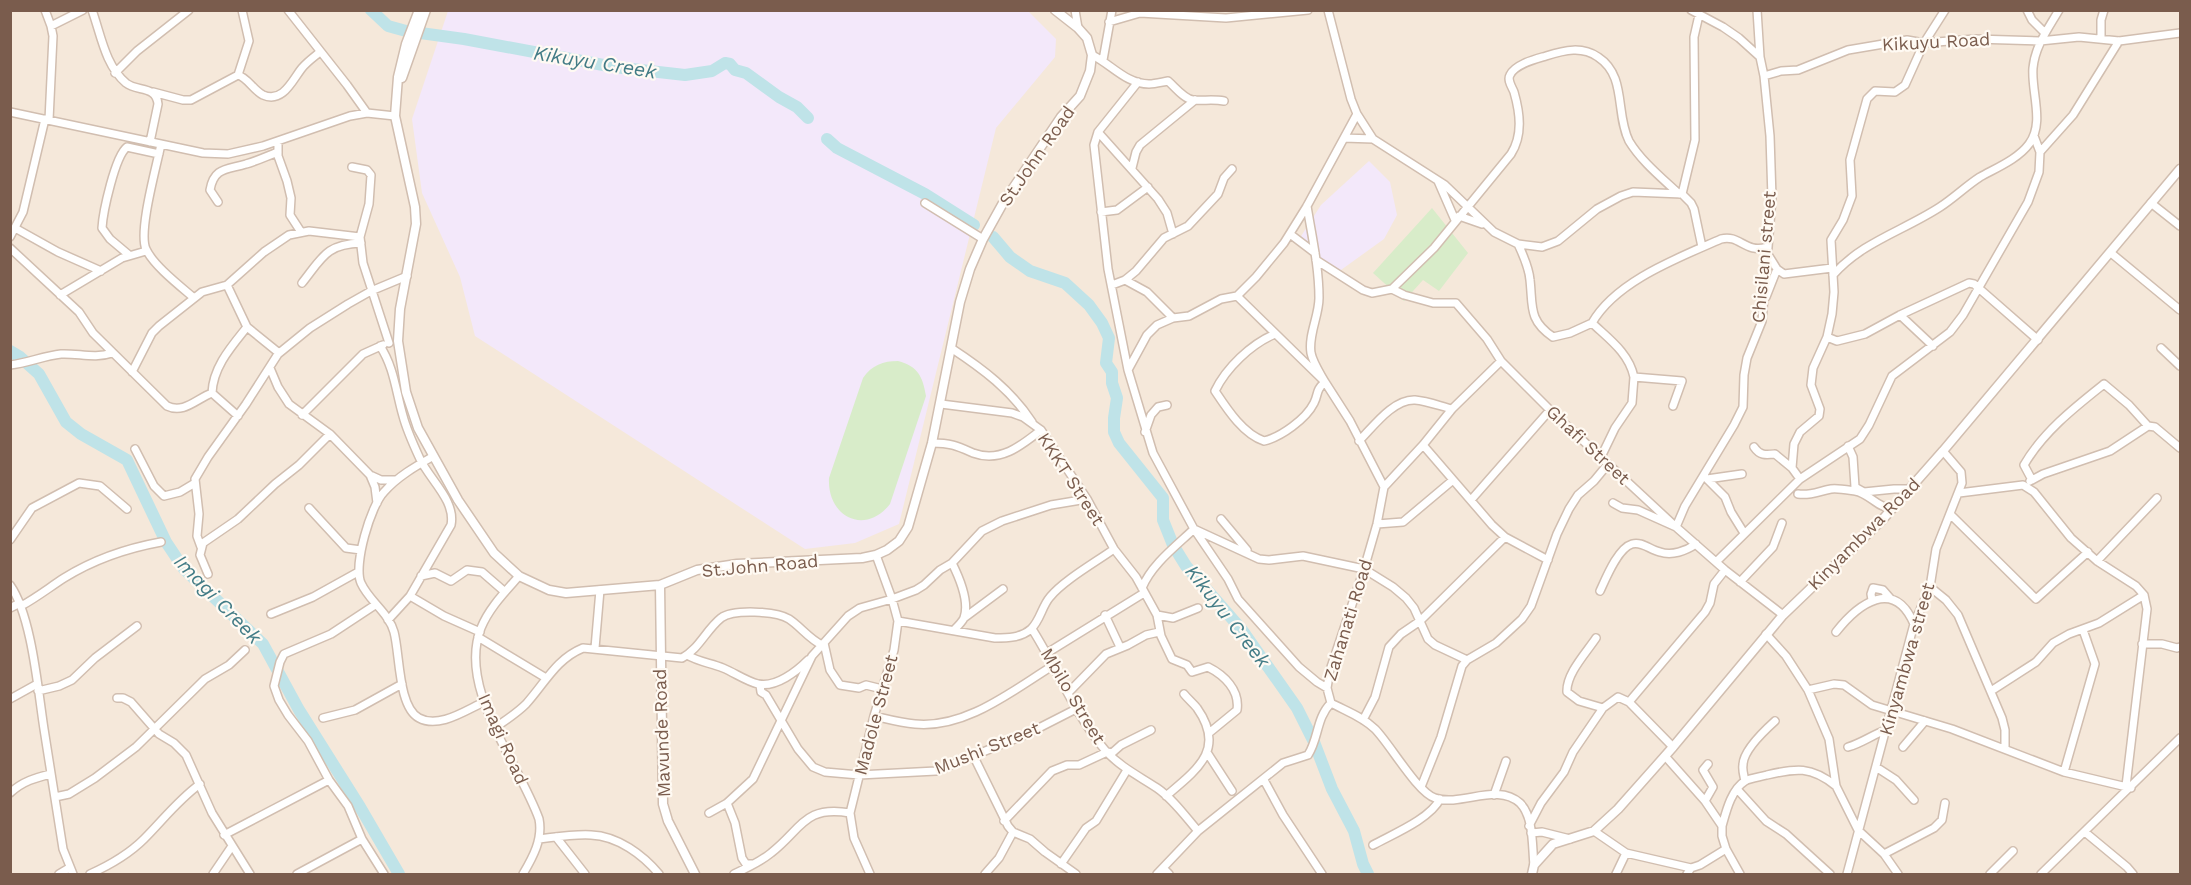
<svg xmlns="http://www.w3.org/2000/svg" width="2191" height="885" font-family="'Work Sans',sans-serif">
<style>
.residential{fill:#f5e8da}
.education{fill:#f3e8fa}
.green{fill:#d8ecc9}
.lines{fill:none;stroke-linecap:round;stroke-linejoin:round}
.river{stroke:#bfe3e8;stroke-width:12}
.minor-casing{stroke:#d1beb0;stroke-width:10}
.tertiary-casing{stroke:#d1beb0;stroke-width:11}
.minor{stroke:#fff;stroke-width:7}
.tertiary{stroke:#fff;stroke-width:8}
.labels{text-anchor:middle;stroke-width:4.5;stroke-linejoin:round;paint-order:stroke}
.street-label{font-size:18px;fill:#7a5c4d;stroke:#fffaf3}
.water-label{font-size:20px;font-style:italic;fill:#437c86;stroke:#fffaf3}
</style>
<rect width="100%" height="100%" fill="#fdf6ec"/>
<path class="residential" d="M11,11H2180V874H11Z"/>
<path class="education" d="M1027,10L1056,39L1055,57L996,128L899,524L855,543L805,549L475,336L460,277L422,193L412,119L448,11Z
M1369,161L1390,182L1397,215L1384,239L1334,275L1298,241L1321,205Z"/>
<path class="green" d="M1432,208L1468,253L1439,291L1423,280L1404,301L1373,273Z
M898,361C918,366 923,377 926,396L890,504C865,536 827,517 829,478L863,378C872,365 883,361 898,361Z"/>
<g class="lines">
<path class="river" d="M371,10L388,26L406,31L464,39L614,67L685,75L712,71L725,63L730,64L735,70L746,73L779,97L797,107L808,118
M827,139L837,148L925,194L974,225
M993,237L1010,257L1030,271L1065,283L1089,305L1102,323L1109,338L1106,363L1112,372V383L1117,398L1114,418V432L1119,443L1163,498V520L1173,545L1186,566L1242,630L1297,708L1314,742L1332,789L1354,831L1363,864L1368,874
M10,351L20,357L39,374L66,422L81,434L127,460L166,542L184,569L263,644L299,710L360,807L399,874"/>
<defs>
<path id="minor" d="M45,10L51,26L53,36L49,120
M92,10C101,35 105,65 126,83C137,92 156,85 158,104L150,142
M288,10L347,85L367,113
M1075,10L1078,28
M1328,10L1351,99L1357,114L1373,139L1445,185L1494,232L1518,244L1542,247L1558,241L1597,209L1621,196L1633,192L1682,194L1691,203L1694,209L1702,247
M1691,10L1723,27L1739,38L1760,57L1764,76L1781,71L1798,70L1848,50L1907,40L1924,43L1975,39L2040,41L2079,37L2119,41L2180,33
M1757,10L1760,57
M2027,10L2032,20L2045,33
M1109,22L1140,13L1226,18L1308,10
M51,26L83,10
M2101,39V20L2104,10
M1092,55C1111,64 1126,84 1149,84C1155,84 1162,82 1168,81C1175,87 1184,99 1193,100C1203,101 1213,99 1224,101
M1103,60L1112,10
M115,73L137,51L189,10
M238,75L249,41L242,10
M1138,82L1098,132L1094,145L1108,269L1128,370L1153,453L1194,529L1228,579L1238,599L1299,667L1317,682L1327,688
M153,92L183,100H191L238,75C248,78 253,90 263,95C283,104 293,79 302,68C308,61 314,57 320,52
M10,112L203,153L228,154L263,146L350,116L367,113L395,116
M1098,132L1158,199L1167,213L1173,234
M1344,138L1373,139
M278,141V156L287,181L291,198L290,215L301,232
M161,144C157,165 138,231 146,249C153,265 180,286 194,298
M2040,152L2073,115L2119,41
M352,167L367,170L371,175L369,204L360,237L363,263L389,343
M1132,168L1136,152L1140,145L1195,100
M1438,181L1455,220
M1682,194L1695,140L1694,37L1699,15
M218,202L210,190C214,167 227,170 246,164C257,161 267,156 278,152
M925,203L983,239
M2151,203L2180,226
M1101,212L1117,210L1148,187
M1459,216L1482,224
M15,228L58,252L101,271
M1290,234L1315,253
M10,237L23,212L45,119
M1518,244C1523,255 1529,267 1530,280C1533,306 1528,320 1553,337L1570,333L1592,323C1609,339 1629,353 1634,377L1682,381L1673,406
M10,248L79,312L93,333L167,406C184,414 196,399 212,393L238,416
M1767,253L1777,269L1784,274L1832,268
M2111,253L2180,310
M129,255L110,239L102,228C103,212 115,156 127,147L159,154
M1316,260L1363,290L1372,293L1392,289L1404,295L1433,303H1456L1487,339L1501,361L1550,410L1676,527
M1833,275C1862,242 1903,231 1940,207C1954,198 1966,186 1980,177C1996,168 2018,159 2029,144C2045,123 2031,92 2033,68C2035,46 2048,29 2059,10
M1125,280L1147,292L1173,318
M302,283C322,258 326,244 361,243
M227,285L247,327L279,353
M1112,285L1125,280L1136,271L1164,238L1188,226L1218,194L1224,178L1232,169
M1392,289L1434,248L1511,154C1523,135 1520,113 1514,92C1512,87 1507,80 1510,75C1515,64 1536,59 1546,56C1565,50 1582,46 1598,57C1627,76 1615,113 1629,141C1641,161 1662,178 1679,194
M60,295L122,258L146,251
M1237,296L1325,382L1350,421L1384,487L1377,524L1364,569L1330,670L1327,688L1331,703C1346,711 1363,717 1375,729C1390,744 1417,792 1435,798C1462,807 1497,782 1520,803C1534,817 1532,847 1534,865
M1766,297L1777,269
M1900,315L1933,346
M1592,323C1616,281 1678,258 1721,239C1740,234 1745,254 1767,247
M1275,334C1251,344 1226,368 1215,391C1227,409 1243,434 1264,441C1281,437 1306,419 1314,403C1319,393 1315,391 1325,382C1320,373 1313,363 1311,353C1308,335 1319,316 1319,298C1319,267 1312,237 1307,206
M1827,337L1837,341L1865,334L1900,315L1969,283L1974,284L2038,340
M380,346C394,367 396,392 403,416C407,431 414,446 420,459C430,480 456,501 451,525L410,596L388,620
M951,348C983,369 1011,390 1032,422
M2161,348L2180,366
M10,365C28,363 43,356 61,354C78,353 95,359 112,353
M270,368L278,387L289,404L330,434L370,475L375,487L377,503
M1129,368L1147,335L1157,325L1173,318L1189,316L1221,299L1237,296L1256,277L1284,243L1307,206L1357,114
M132,372L152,333L159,326L202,292L227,285L264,252L289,235L309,231L360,237
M212,393C213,367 231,347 247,327
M941,404L1012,413L1023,417L1041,430L1087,499L1114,549L1136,577L1157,615L1173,618L1198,608
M302,415L363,354L383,345
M1145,432L1151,415L1158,407L1167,405
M1359,441C1373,427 1393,399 1415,400C1427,401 1440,406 1452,409
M932,443C951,443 957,446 973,453C1000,463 1021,446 1041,430
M1423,445L1492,525L1505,537L1548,560
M1848,446L1853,457L1855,487L1864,492L1894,489H1909
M1754,447C1760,456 1766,455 1775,454L1792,468
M135,449L154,486L164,496L180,492L195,483
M432,457C416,466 397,477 384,492C371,505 353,565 361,583C369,601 389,613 394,632C400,654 398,707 419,718C439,729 466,710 484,702
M1601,457L1615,428L1632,403L1634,377
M1742,474L1707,479L1725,497L1731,512L1744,533
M370,475L381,480H396
M1800,479L1792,468L1794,444L1800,432L1819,416L1820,409L1811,385L1813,368L1827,337L1832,314L1834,292L1831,240L1843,220L1852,196L1850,160L1867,99L1875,91L1895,92L1905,85L1924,43L1945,10
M2032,480L2024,465C2043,432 2075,407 2104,384L2129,405L2148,426
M2030,481L2043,474L2110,451L2148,426L2155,427L2180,448
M1384,487L1423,445L1452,409L1501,361
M1959,493L2023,485L2034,492L2071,538L2097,561L2136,586L2144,595L2147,609L2126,786
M1798,494C1811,496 1819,491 1831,489C1837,488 1848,490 1855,491C1869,493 1876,507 1892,509
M1471,500L1550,410
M1613,503L1622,508L1638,510L1676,527L1725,570L1783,615
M309,508L346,548L361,550
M1950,514L2036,599L2088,552
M1221,519L1247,550
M1377,524L1403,522L1453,480
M1676,527L1685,506L1734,425L1743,407L1744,375L1747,358L1762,321L1772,198L1770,136L1764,76
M10,540L32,508L79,483L100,486L127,509
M201,547L197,536L199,514L195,479L208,457L246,404L278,354L310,328L348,304L371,291L407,276
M2097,561L2157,498
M1716,562L1800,479L1860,439L1869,425L1892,376L1950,332L1963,315L2028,202L2039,172L2040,152L2034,136
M952,563C959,577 970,601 964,618C962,622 958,626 955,629
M208,574L200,555L203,543L238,519L275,484L299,465L330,434
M421,576L435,573L451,581L467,570L482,572L505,592
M519,576C505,592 489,608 481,628C457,688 519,763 539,819C543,839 533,857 523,874
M1740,582L1773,547L1782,523
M10,585C32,616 38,691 44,729C50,769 57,809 63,849L73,874
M1930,587L1946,600L1958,615L2002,718L2005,730V748
M1142,588C1151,565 1176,546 1194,529L1259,559L1269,560L1303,556L1364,569L1393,587L1406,598L1414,608L1428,639L1435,645L1467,660
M1600,591C1606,578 1618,548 1632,544C1642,541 1650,550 1660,552C1672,556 1686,551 1696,544
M410,596L444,616L480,632
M1872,600L1871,594L1873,588L1883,590L1890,598
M375,605L331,634L284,654L280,662L274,686L279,700L288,715L308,741L329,780L348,806L362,839L384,874
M21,606C36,598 50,587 64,578C93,560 128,548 161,542
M10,608L20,603
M271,614L313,597L358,572
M1105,615L1120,647
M1157,615L1161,636L1172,659L1187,665L1192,672L1208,667C1224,675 1240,690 1237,710L1209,733
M964,618L1003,589
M898,621L995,638C1007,638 1021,638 1031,629C1040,621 1042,606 1050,597C1064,580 1096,562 1114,549
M1032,629C1057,668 1074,714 1105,750C1120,767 1139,776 1157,788C1173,799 1185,816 1198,831
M1836,632C1858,604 1894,577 1914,624
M1766,634L1786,656L1808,690L1829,739L1836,786L1858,830L1884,854L1898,874
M478,637L546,678
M1596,638C1586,653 1566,674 1567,692L1579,701L1603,708
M824,643L830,670L840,685L859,688L866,685L882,689
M2142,644H2162L2177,648L2180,647
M595,648L600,590
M1047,653L1144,593
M687,655C699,662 711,663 723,668C735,673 746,681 758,684C776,688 797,671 808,660
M760,685L761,692L766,695L798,749L813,767L825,772L859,775L936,771L1027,734L1076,709
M1808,690L1834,684L1844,685L1872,705L1952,729L2064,772L2131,788
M38,691L59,686L72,680L95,658L137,626
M1991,691L2036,662L2053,643L2069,634L2099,623L2144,595
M1068,693L1106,654L1128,645L1146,635L1159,632
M117,698H123L131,702L159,734L174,743L186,755L212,813L250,874
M10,699L37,684
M1629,702L1673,747
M874,716C887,719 901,723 915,724C966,729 1013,690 1054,665
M323,718L355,710L402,684
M1363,720L1375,697L1389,647L1401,634L1420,621L1505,537
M496,727C506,720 517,713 526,704C545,683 556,659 583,648L682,658C699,649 706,630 721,618C733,609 776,611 789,619C800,626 809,639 822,645L848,616L860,608L892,599L916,590L924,585L940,570L952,563L982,531L1002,521L1051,505L1087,499
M1848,747C1862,743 1872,735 1886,730
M1903,747L1925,721
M1208,754L1232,791
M1665,756L1705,801L1722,826V836L1726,849L1740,874
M974,757L1008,826L1013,832L1030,839L1045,852L1076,874
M1876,767L1896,780L1914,800
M2064,772L2095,664L2083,630
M1264,780L1283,815L1322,874
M1745,781C1744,776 1742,770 1743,765C1743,751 1765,730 1775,721
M1421,787L1441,737L1462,666L1467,660L1496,643L1522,619L1531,606L1557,534L1569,509L1578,495L1594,481L1608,464
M1737,789L1766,821L1786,834L1830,874
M10,793C23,781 35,778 51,774
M1494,795L1506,761
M1166,796C1198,769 1226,749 1197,708C1193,703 1188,699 1184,694
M55,797L69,794L95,778L136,747L205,679L229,665L245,650
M1705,801L1713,787L1703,770L1708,764
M727,803L735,823L742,858L746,864H753
M709,813L727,803L753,779L812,656L822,645
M1004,821L1052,771L1067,765H1079L1107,752L1112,753L1121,745L1151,730
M1529,826L1541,803L1564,772L1573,752L1603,708L1618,697L1629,702L1705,612L1710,603L1714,584L1725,570
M1722,826C1726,812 1731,790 1745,781C1750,778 1760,777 1767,775C1796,768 1811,766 1836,786
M1594,831L1626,853L1691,868
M1531,833L1542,832L1570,839
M2086,833L2127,867L2133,874
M224,835L329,780
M556,837L585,874
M539,839C556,837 574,834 591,835C618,836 643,855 659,874
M1373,845C1393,834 1430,819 1440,799
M1884,854L1934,828L1942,820L1945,803
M1061,864L1086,828L1096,821L1127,770
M1163,868L1169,874
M59,874L69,868
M90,874C110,865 128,855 144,839C163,820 178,800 200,784
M213,874L232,846
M297,874L362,839
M734,874C747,868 760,862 771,853C802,829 804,805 850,813
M870,874L854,838L850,813L874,716L894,650L898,621L892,599L876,555
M985,874L999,858L1013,832
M1157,874L1198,831L1283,763L1308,755C1319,738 1316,718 1331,703
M1616,874L1626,853
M1687,874L1691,868L1700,865L1726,849
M1847,874L1914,624L1930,587L1936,549L1962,483L1961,472L1943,451
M1990,874L2013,851
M2041,874L2180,738"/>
<path id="tertiary" d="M419,10L406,44L398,77L395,116L415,207L416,224L400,309L398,341L406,392L418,428L458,500L494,553L519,576L549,590L566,593L660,585L697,570L737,564L862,558L876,555L887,550L899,541L908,527L932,443L960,302L970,269L983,239L1003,203L1061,117L1080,96L1090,71L1092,55L1087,38L1078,28L1055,10
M402,78L426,10
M660,585L663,804L668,821L695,874
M1532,874L1534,865L1553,844L1594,831L1618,809L1673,747L1783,615L1883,519L1943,451L2180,169"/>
</defs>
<use href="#minor" class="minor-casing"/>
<use href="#tertiary" class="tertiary-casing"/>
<use href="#minor" class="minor"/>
<use href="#tertiary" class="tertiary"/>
</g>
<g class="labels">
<g class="street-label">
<text transform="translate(1936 42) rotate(-3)" y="6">Kikuyu Road</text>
<text transform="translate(1037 156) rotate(-55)" y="6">St.John Road</text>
<text transform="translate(1764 257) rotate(-85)" y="6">Chisilani street</text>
<text transform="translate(1588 445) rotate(43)" y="6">Ghafi Street</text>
<text transform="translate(1071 479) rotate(57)" y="6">KKKT Street</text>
<text transform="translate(1864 534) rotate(-45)" y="6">Kinyambwa Road</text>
<text transform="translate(760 566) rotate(-5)" y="6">St.John Road</text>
<text transform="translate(1348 620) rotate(-73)" y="6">Zahanati Road</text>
<text transform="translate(1907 659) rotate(-74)" y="6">Kinyambwa street</text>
<text transform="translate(1073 696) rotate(59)" y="6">Mbilo Street</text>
<text transform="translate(876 715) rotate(-75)" y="6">Madole Street</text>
<text transform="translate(662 733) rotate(-92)" y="6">Mavunde Road</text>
<text transform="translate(503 739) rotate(66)" y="6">Imagi Road</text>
<text transform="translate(987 748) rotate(-22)" y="6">Mushi Street</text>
</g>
<g class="water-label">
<text transform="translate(595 62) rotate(9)" y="7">Kikuyu Creek</text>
<text transform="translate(218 599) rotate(46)" y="7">Imagi Creek</text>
<text transform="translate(1228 616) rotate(52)" y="7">Kikuyu Creek</text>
</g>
</g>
<rect width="2191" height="885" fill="none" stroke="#7a5c4d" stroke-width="24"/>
</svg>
